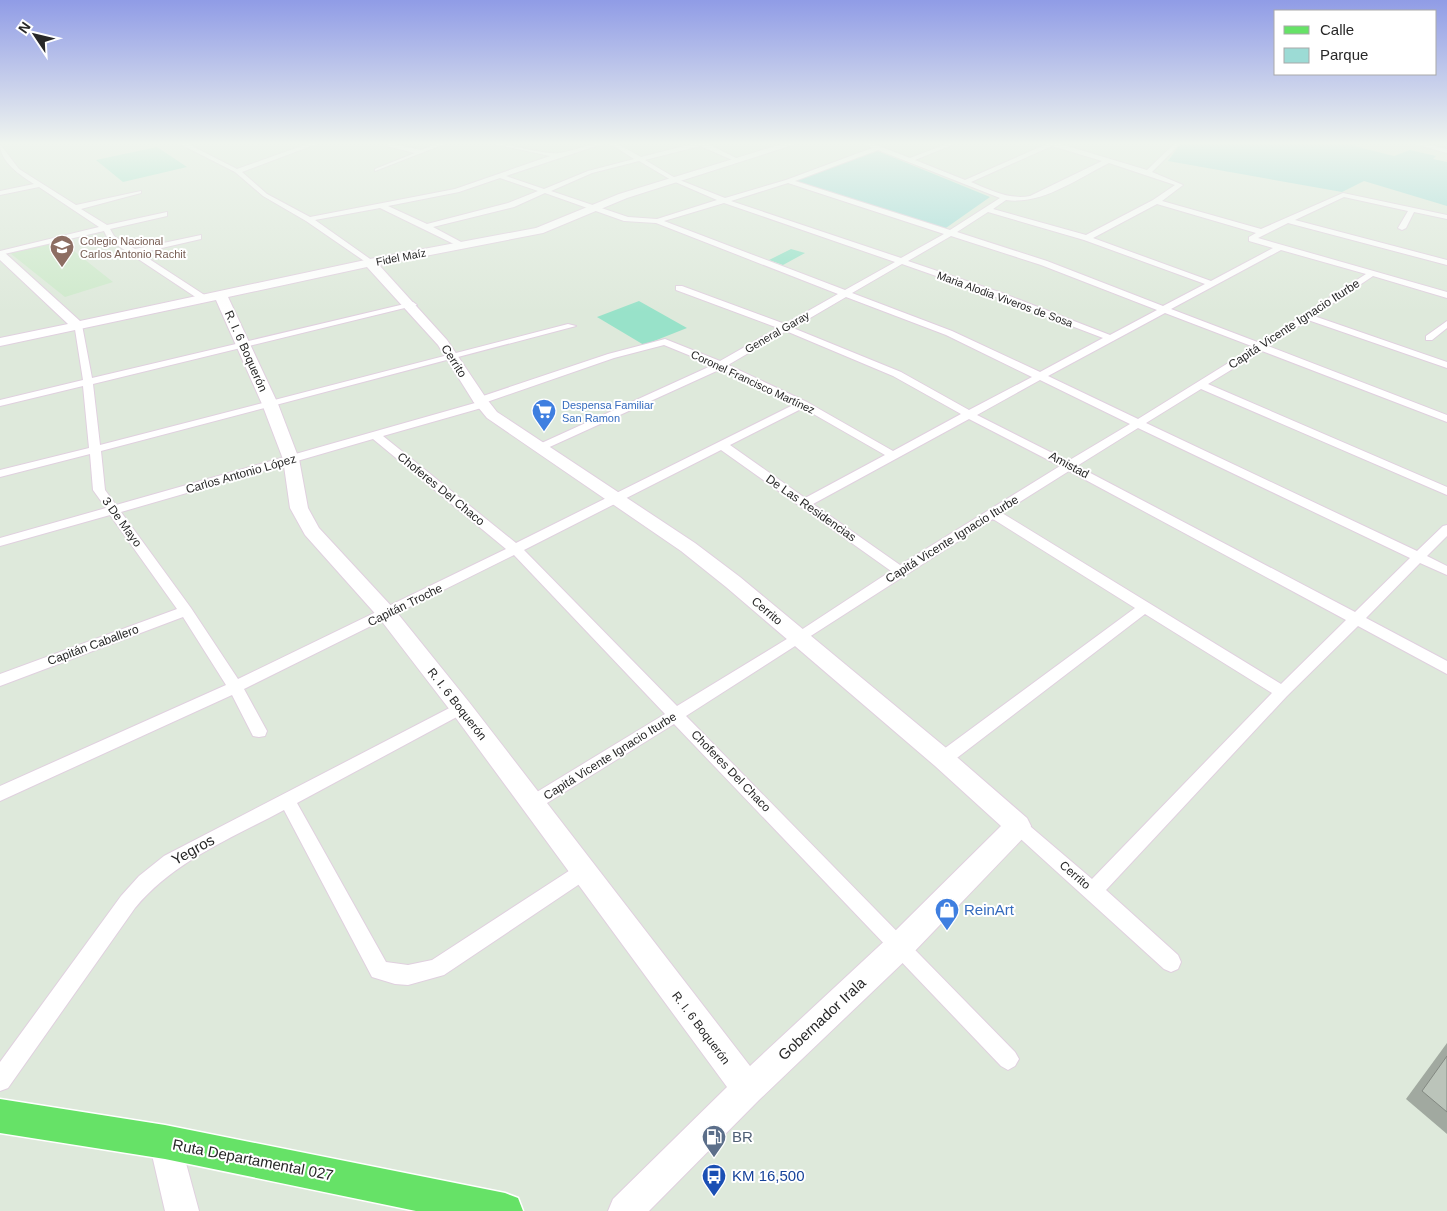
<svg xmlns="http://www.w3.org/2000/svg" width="1447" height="1211" font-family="Helvetica,sans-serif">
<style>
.education{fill:#cee9cb}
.green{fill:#9cdbd5}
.pitch{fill:#98e2c9}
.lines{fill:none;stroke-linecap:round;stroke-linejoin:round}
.street-casing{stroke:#e0d0df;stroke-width:2}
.secondary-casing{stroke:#e0d0df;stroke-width:2}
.primary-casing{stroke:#fff;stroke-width:3}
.street{fill:#fff;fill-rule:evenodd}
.secondary{fill:#fff;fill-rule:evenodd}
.primary{fill:#66e267;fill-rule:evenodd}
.wall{fill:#a1a9a0}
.building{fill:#bbc4ba;stroke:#838982}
.labels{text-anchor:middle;stroke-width:4;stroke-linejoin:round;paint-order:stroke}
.far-education-label{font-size:11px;fill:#785e54;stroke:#fff;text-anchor:start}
.far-street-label{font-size:11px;fill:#282828;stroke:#fff}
.far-shop-label{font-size:11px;fill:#366cbe;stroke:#fff;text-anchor:start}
.street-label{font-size:12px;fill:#282828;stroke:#fff}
.near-street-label{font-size:15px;fill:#282828;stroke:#fff}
.near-shop-label{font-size:15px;fill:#366cbe;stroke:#fff;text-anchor:start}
.near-service-label{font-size:15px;fill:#4e5e75;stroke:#fff;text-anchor:start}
.near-transit-label{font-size:15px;fill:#164399;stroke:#fff;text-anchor:start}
</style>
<rect width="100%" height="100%" fill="#dee9db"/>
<path class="education" d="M60,240L113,282L65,297L10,253Z"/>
<path class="green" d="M1181,143H1359L1354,146L1394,156L1410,150L1436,156L1433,159L1447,162V206L1364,181L1342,192L1168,161Z
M875,150L990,197L943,230L791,181Z"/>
<path class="pitch" d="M157,147L187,167L123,182L96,160Z
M791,249L805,253L783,265L769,260Z
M639,301L687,328L644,345L597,317Z"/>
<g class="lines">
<defs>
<path id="street" d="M178,143H186L237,169L310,143H319L242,172L267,194L310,217L455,189L550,156L489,143C510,143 542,155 559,153C575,151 589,143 605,143L506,176L544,189L588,171L634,159L609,143H616L641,157L696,143H706L742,161L737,162L700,146L645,160L677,179L725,198L786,180L872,148L863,143H871L910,158L949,143H957L915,160L965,180L1049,143H1057L1147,170L1175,143H1181L1152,172L1183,185L1162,201L1261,229L1343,193L1447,215V219L1414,212L1406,228L1402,230L1398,228L1408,211L1344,197L1295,220L1447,260V265L1288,223L1258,238L1447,292V298L1373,276L1314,316L1447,362V368L1308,320L1268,346L1447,415V422L1262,351L1208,384L1447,487V495L1201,389L1146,423L1417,551L1443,526L1447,525V536L1427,556L1447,566V575L1420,563L1366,618L1447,661V674L1358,626L1287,696L1106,890L1178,955L1181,962L1178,969L1171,972L1164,969L1012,831L1009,826L1012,821L1018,818L1024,821L1092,879L1272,693L1145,614L949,764L943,766L937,764L935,759L937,754L1135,608L993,519L686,716L1015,1052L1019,1059L1015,1066L1008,1070L1001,1066L674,724L539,808L533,810L527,808L525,803L527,798L665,714L514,555L244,689L267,731L265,736L259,737L253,736L232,695L0,801V786L226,685L183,617L0,686V674L177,609L110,515L0,546V538L106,508L93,490L90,454L0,477V470L89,448L83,386L0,406V400L83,380L74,323L82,325L92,378L413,302L417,305L93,384L100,445L568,324L576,326L101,451L105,490L116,505L475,403L473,401L474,399L608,354L665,339L720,361L778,328L676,290V286H682L785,324L838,294L656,223L624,221L545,193L514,207L433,227L463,243L464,245L460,247L380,208L315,220L373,261V265H370L306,221L263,196L235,172ZM1052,146L1102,161L1030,196C1009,200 990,190 971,182ZM878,150L1000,198L950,230L795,181ZM639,161L673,181L717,200L657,219L628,217L551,191L592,173ZM1109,163L1175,185L1153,200L1086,235L993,209L1006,200C1042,205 1077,179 1109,163ZM500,178L538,191L508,203L427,224L388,206L459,192ZM788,183L944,234L901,258L731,201ZM724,203L895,262L845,290L664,221ZM1157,204L1256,233L1249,237V241L1273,248L1211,281L1093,238ZM988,212L1084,240L1205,284L1163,306L1047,261L957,232ZM951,236L1041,265L1157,310L1110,335L1002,293L908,261ZM1281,250L1366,274L1260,343L1171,309ZM902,264L996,297L1103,338L1040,372L952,331L852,293ZM846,297L946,335L1032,377L969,410L901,372L793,328ZM1165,313L1254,347L1138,419L1048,376ZM786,331L893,376L961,414L893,451L807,402L728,365ZM664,345L713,365L535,446V450H543L721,369L795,404L516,543L383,436L485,407L486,405L484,403L614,358ZM1040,380L1130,424L1068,461L977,415ZM803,408L885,455L805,498L730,445ZM969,419L1060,466L900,565L813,504ZM1138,428L1410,558L1355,612L1077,466ZM373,439L506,549L238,679L191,608L121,512ZM721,450L891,571L795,634L677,706L524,550ZM1069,471L1346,620L1281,684L1002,513Z
M388,143L421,150L439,143H447L375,171V169L415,153L386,146Z
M1411,143H1421L1447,149V153Z
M0,144L19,169L76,205L141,191V193L81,209L107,225L167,212V216L110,229L114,236L135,249L201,235V239L140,253L206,296V300H200L108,239L104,231L0,255V251L99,227L39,187L0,195V191L34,184C20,175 0,162 0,144Z
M1447,321V328L1432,340H1426V336Z
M461,702L466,704L469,708L466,712L297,803L386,962L408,965L432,960L578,865L584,863L590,865L593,871L590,877L444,975L408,985L395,984L372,977L284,810C230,839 174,861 135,908L8,1088L0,1091V1062L121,896L139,876L164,856Z"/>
<path id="secondary" d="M785,143H799L627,198L543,233L379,265L447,340L486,398L497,412L695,543L740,577L951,752L1027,818L1031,826L1027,834L911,955L759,1100L649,1211H608L613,1199L727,1087L453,714L380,619L305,535L290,508L283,459L262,404L216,300L0,346V338L68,324L0,260V251L4,252L80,321L370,259L536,228L619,194ZM367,267L438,345L473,401L487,418L681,551L726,587L935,766L1001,826L891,935L750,1066L469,702L394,609L319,528L308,508L299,459L278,404L228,297Z
M165,1126L177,1130L199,1211H165L149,1142L153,1130Z"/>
<path id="primary" d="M0,1099L165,1125L505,1193L518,1198L523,1211H416L165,1159L0,1133Z"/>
</defs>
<use href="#street" class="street-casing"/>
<use href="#secondary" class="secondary-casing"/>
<use href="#primary" class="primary-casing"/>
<use href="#street" class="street"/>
<use href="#secondary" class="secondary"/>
<use href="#primary" class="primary"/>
</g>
<path class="wall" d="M1447,1043V1134L1406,1099Z"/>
<path class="building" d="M1447,1056V1112L1422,1091Z"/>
<linearGradient id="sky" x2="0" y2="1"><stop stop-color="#909ce6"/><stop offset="0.46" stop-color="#f0f5ef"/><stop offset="1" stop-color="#f0f5ef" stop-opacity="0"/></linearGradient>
<rect width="1447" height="312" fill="url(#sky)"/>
<defs>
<symbol id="school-pin" viewBox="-11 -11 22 30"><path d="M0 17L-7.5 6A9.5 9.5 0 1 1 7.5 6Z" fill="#8d6e63" stroke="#fff"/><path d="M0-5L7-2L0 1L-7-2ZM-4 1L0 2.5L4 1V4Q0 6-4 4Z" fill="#fff"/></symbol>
<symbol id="supermarket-pin" viewBox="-11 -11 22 30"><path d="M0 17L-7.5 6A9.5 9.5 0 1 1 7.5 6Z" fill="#3f7fe0" stroke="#fff"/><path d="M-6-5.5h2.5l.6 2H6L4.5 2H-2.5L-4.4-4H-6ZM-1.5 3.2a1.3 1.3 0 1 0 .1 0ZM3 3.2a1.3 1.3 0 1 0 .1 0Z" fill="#fff"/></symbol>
<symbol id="shop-pin" viewBox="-11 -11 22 30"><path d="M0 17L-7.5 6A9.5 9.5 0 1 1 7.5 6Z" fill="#3f7fe0" stroke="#fff"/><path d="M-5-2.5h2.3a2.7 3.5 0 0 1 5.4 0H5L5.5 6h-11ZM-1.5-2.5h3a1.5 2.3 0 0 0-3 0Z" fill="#fff"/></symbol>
<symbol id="fuel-pin" viewBox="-11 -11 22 30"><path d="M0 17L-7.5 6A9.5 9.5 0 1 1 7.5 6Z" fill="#5c6f8a" stroke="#fff"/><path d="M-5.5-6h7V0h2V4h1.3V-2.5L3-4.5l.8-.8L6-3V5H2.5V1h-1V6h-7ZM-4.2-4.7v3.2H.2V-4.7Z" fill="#fff"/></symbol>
<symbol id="bus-pin" viewBox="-11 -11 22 30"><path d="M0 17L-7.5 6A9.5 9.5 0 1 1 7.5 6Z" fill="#1a4fb4" stroke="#fff"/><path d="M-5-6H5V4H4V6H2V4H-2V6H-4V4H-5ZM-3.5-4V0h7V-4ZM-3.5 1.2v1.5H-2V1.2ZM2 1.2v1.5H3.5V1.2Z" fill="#fff"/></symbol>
</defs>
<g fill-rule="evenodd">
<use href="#school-pin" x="48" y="233" width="28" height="38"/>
<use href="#supermarket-pin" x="530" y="397" width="28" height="38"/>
<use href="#shop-pin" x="933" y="896" width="28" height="38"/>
<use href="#fuel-pin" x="700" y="1123" width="28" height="38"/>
<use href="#bus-pin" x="700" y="1162" width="28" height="38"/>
</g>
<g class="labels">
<g class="far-education-label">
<text x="80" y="245">Colegio Nacional<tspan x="80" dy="13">Carlos Antonio Rachit</tspan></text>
</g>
<g class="far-street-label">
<text transform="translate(401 257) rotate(-11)" y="4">Fidel Maíz</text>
<text transform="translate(1005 299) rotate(20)" y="4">Maria Alodia Viveros de Sosa</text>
<text transform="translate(777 332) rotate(-30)" y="4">General Garay</text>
<text transform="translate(753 382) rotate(25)" y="4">Coronel Francisco Martínez</text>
</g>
<g class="far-shop-label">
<text x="562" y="409">Despensa Familiar<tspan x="562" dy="13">San Ramon</tspan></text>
</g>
<g class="street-label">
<text transform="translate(1294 324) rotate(-33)" y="4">Capitá Vicente Ignacio Iturbe</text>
<text transform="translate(246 351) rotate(66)" y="4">R. I. 6 Boquerón</text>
<text transform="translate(454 361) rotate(57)" y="4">Cerrito</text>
<text transform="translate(1069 465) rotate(28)" y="4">Amistad</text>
<text transform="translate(241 474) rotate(-16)" y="4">Carlos Antonio López</text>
<text transform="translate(441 489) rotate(39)" y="4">Choferes Del Chaco</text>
<text transform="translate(811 508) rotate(35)" y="4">De Las Residencias</text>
<text transform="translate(122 522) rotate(54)" y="4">3 De Mayo</text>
<text transform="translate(952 539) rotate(-32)" y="4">Capitá Vicente Ignacio Iturbe</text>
<text transform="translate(405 605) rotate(-26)" y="4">Capitán Troche</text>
<text transform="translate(767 611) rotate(40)" y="4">Cerrito</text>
<text transform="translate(93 645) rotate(-20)" y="4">Capitán Caballero</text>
<text transform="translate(457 704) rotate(52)" y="4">R. I. 6 Boquerón</text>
<text transform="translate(610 756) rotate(-32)" y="4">Capitá Vicente Ignacio Iturbe</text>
<text transform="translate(731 771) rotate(46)" y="4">Choferes Del Chaco</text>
<text transform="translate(1075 875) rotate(41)" y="4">Cerrito</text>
<text transform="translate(701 1028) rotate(53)" y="4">R. I. 6 Boquerón</text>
</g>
<g class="near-street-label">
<text transform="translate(193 850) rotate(-29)" y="5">Yegros</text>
<text transform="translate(822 1019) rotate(-43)" y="5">Gobernador Irala</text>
<text transform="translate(253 1160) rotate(11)" y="5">Ruta Departamental 027</text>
</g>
<g class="near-shop-label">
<text x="964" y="915">ReinArt</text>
</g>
<g class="near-service-label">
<text x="732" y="1142">BR</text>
</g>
<g class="near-transit-label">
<text x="732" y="1181">KM 16,500</text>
</g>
</g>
<rect x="1274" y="10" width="162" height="65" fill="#ffffff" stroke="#a9a9a9"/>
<rect x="1284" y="26" width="25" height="8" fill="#66e267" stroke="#a9a9a9"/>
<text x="1320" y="35" font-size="15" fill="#282828">Calle</text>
<rect x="1284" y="48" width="25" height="15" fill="#9cdbd5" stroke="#a9a9a9"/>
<text x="1320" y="60" font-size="15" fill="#282828">Parque</text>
<g transform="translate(35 35) rotate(305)" stroke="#ffffff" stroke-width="4" paint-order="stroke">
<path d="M0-4L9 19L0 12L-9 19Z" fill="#282828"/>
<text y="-8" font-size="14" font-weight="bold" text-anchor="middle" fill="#282828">N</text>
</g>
</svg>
